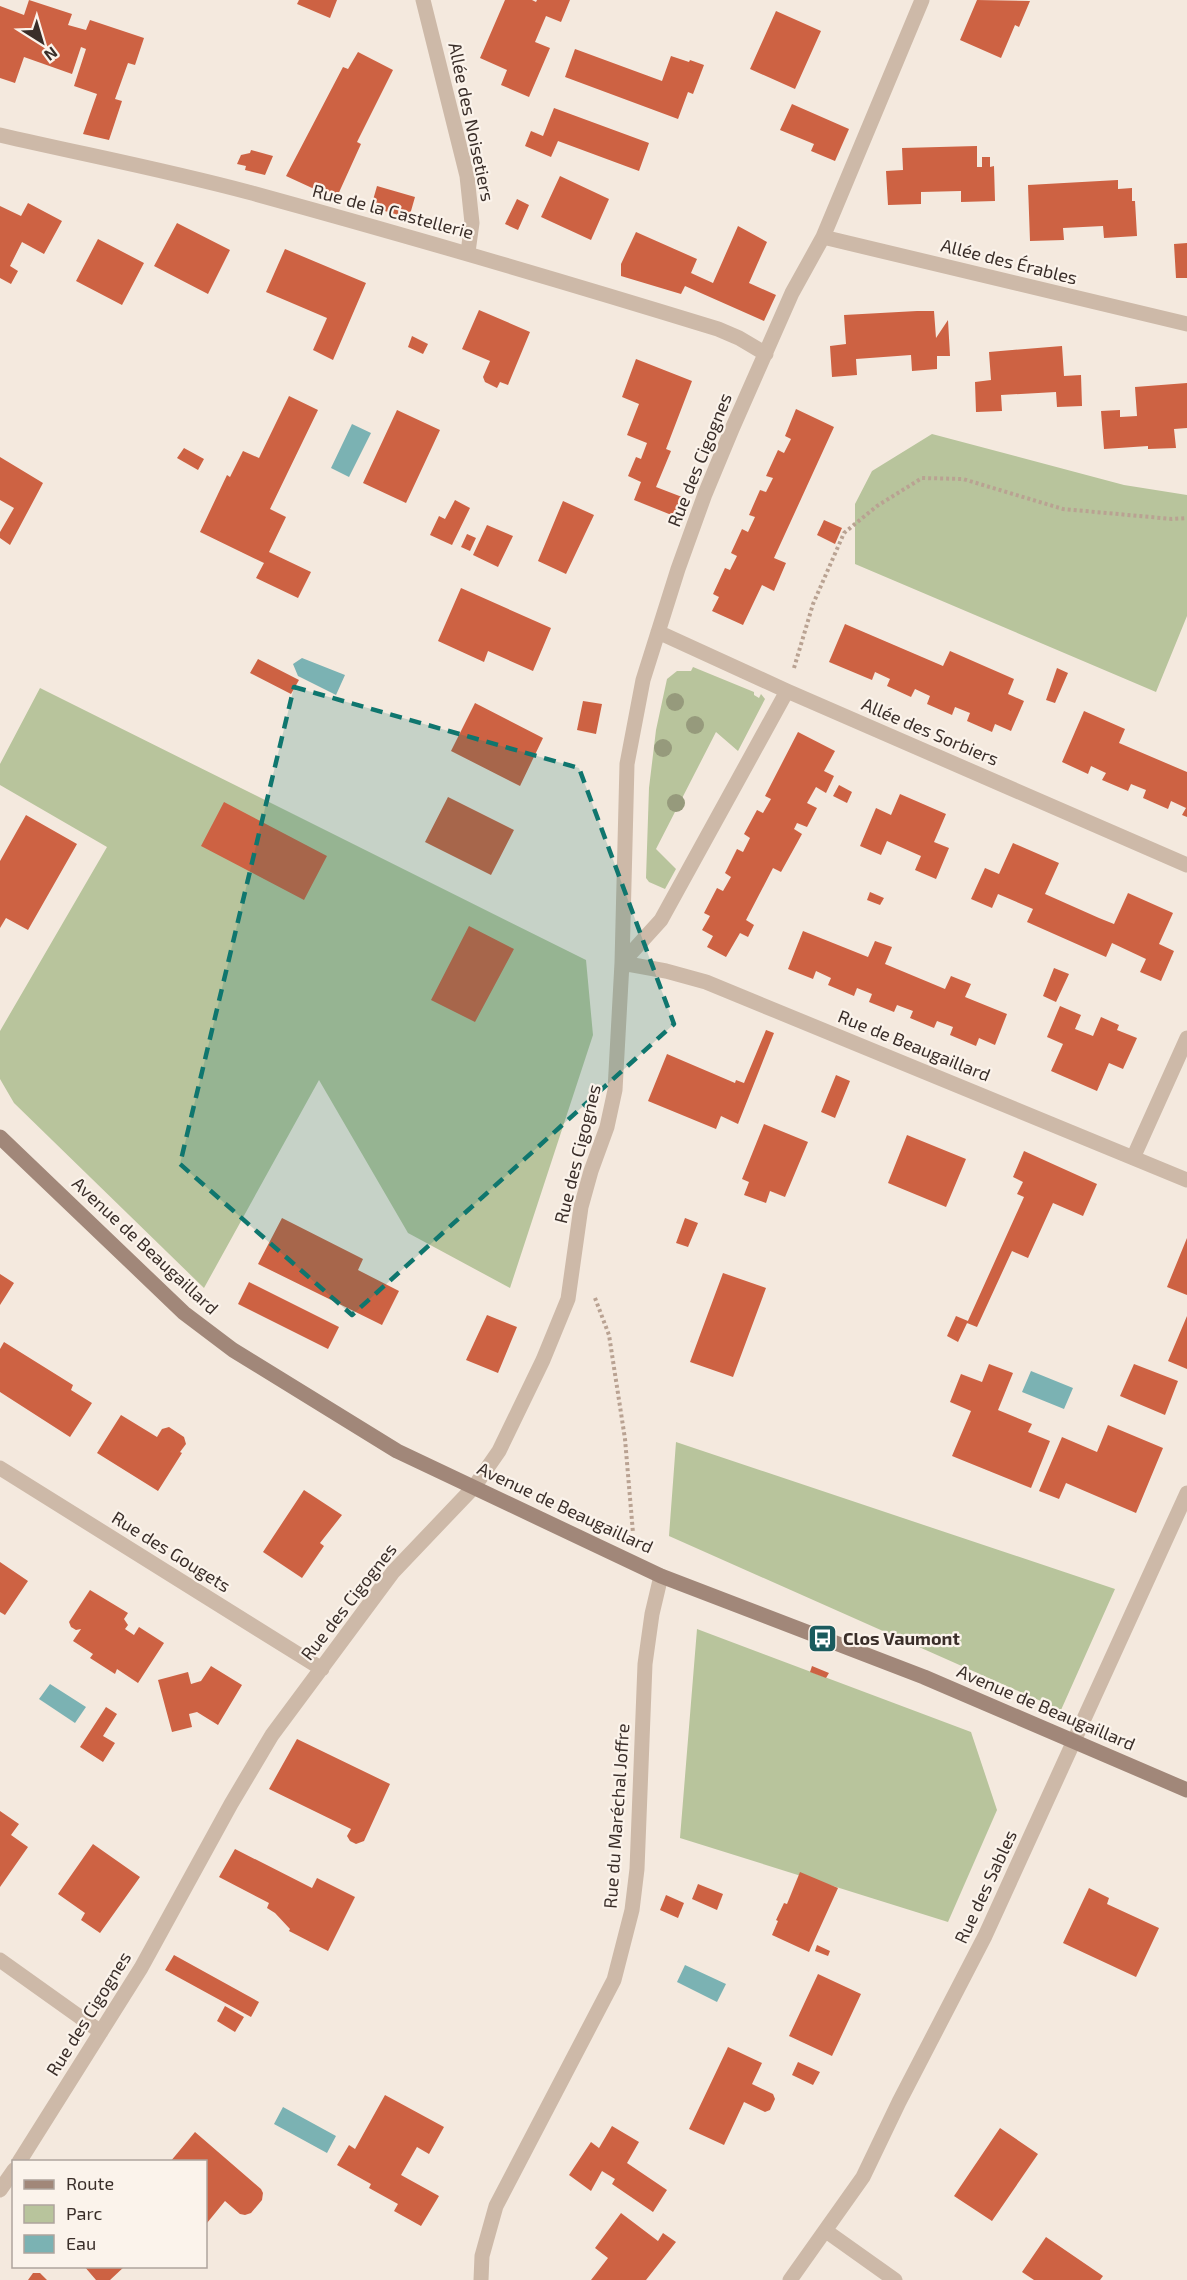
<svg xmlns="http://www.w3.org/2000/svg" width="1187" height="2280" font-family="'Exo 2',sans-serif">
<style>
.green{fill:#b8c49c}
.water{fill:#7bb2b3}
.building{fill:#cd6243}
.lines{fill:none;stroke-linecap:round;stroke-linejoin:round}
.path{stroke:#b9a292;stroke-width:4;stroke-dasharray:3 3;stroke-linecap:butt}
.minor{stroke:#cdb9a8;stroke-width:15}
.secondary{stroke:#a18779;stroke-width:15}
.tree{fill:#969a7c}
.marked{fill:#0f766e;fill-opacity:0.2;stroke:#0f766e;stroke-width:4.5;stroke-dasharray:12 8;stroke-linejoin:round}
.labels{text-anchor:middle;stroke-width:4.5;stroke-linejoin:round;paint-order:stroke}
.street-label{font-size:18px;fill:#3a2e29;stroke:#fbf3eb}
.poi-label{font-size:18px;font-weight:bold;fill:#3a2e29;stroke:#fbf3eb;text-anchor:start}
</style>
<rect width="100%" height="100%" fill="#f4e9de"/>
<path class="green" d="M932,434L1124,485L1187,495V616L1156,692L855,564V504L872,471Z
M693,667L754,692V695L759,698L761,694L765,699L738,751L716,732L656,849L676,869L665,889L649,882L646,878L649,788L656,730L667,679L677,671H691Z
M40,688L586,960L593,1035L510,1288L408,1233L319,1080L204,1288L14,1103L0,1079V1031L107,847L0,785V764Z
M676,1442L1115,1589L1061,1710L669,1536Z
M697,1629L971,1732L997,1810L948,1922L680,1838Z"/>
<path class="water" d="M352,424L371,433L349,477L331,468Z
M302,658L345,675L336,695L298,676L293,664Z
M1031,1371L1073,1388L1064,1409L1022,1392Z
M50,1684L86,1707L75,1723L39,1699Z
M685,1965L726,1984L717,2002L677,1982Z
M283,2107L336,2136L327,2153L274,2124Z"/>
<path class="building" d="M29,0L72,14L68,25L86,30L90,20L144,38L135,65L128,63L115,99L122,101L109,140L83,134L97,94L74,86L86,49L81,47L72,74L24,57L15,83L0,78V6L24,15Z
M299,0H337L330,18L297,4Z
M505,0H532L536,2L537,0H570L561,22L546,16L535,42L550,48L529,97L501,85L507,70L480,58Z
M977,0L1030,1L1019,27L1015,25L1001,58L960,40Z
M776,11L821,31L795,89L750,69Z
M575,49L662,81L671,56L689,62L690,60L704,65L693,94L688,92L678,119L565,77Z
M358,52L393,70L357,142L361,144L336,199L286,176L343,67L348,69Z
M792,104L849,129L835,161L811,151L814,144L780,130Z
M554,108L649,143L639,171L558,141L551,157L525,146L531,131L543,136Z
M977,146V167H982V157H990V167L994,166L995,201L961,202V191L921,192V204L888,205L886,171L903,170L902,148Z
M251,150L273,156L265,175L245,170L246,166L237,164L241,155L250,153Z
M560,176L609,199L591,240L541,217Z
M1118,180V189L1132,188V201H1135L1137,236L1104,238L1103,226L1063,228L1064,240L1030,241L1028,185Z
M377,186L415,197L409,218L371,207Z
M517,199L529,205L518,230L505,224Z
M28,203L62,221L44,254L22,242L10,266L18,271L11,284L0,278V206L21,216Z
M177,223L230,250L208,294L154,266Z
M738,226L767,242L749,283L776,295L764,321L685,286L681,294L621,276V264L636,232L697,259L691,273L713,283Z
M98,239L144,263L122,305L76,281Z
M1187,243V278H1176L1174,244Z
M285,249L366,283L333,360L313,350L327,318L266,292Z
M479,310L530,332L508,385L500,382L497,388L485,382L483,377L490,361L462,349Z
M917,311H934L936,338L948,320L950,356H937V369L912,371L911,355L856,359L857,375L832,377L830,346L846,344L844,315Z
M412,336L428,344L423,354L408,347Z
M1062,346L1064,376L1081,375L1082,406L1057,407L1056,392L1001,395L1002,411L976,412L975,382L991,380L989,352Z
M636,359L692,381L666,449L671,451L656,487L682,497L674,516L634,500L641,482L628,476L636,457L641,459L647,443L627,435L639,404L622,397Z
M1187,383V428L1174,429L1176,448L1148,449V446L1104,449L1101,411L1120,410V417L1137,416L1135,387Z
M289,396L318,410L270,509L286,517L269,552L311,572L298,598L256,578L264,563L200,532L227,475L230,477L243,451L259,458Z
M796,409L834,427L774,558L786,563L774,591L762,585L743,625L712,611L719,597L713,594L725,568L730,570L737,556L731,553L742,529L748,532L755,517L749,515L760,490L766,492L773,478L766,476L778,450L784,453L791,439L785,436Z
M397,410L440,430L406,503L363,483Z
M184,448L204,459L198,470L177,458Z
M0,457L43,483L10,545L0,538V532L14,508L0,500Z
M455,500L470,508L452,545L430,535L439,516L445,519Z
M563,501L594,515L566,574L538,561Z
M824,520L842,528L835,544L817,535Z
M487,525L513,536L498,567L473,555Z
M467,534L476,538L470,551L461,547Z
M461,588L551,628L533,671L488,651L484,662L438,641Z
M845,624L943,666L950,651L1014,679L1008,694L1024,701L1011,731L995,724L992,732L967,721L970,713L955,707L952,715L927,704L930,696L915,689L911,697L887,686L890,679L875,672L872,680L829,662Z
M258,659L299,680L291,694L250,673Z
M1057,668L1068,673L1055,703L1046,700Z
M583,701L602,704L596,734L577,730Z
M475,703L543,738L520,786L451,751Z
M1084,711L1125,729L1119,743L1187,772V817L1182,815L1186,808L1171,801L1168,809L1143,798L1146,790L1131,784L1128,791L1102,780L1106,773L1091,766L1088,774L1062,762Z
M798,732L835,751L824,771L834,776L826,793L816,787L807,803L817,808L807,827L797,823L794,829L802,834L781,872L773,868L746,920L754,925L748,937L740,933L726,957L707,947L713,936L702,930L710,916L704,913L717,888L723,891L731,877L725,873L737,849L743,852L750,838L744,834L757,810L763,813L771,799L765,796Z
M839,785L852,792L847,803L833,796Z
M900,794L946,814L934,842L949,848L936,879L915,870L921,856L887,841L881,855L860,846L876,808L891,815Z
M448,797L514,830L491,875L425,842Z
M224,802L327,856L304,900L201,846Z
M26,815L77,844L28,930L6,918L0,928V861Z
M1013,843L1059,863L1045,894L1099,918L1114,924L1128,893L1173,913L1159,944L1174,951L1161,981L1140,972L1146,959L1112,943L1106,957L1027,922L1033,909L998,894L992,908L971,899L985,868L999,874Z
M870,892L884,898L880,905L867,900Z
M469,926L514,949L475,1022L431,1000Z
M803,931L868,957L875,941L892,947L885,964L945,989L951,976L971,984L965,997L1007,1014L995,1045L979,1038L976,1046L950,1035L953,1027L937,1021L934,1028L910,1018L913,1011L897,1005L894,1012L869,1002L872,994L857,988L854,996L828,985L831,978L816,971L813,979L788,969Z
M1054,968L1069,974L1056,1002L1043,996Z
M1060,1006L1081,1015L1075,1029L1093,1036L1101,1017L1119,1025L1117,1030L1137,1038L1123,1069L1109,1063L1097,1091L1051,1071L1063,1044L1047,1037Z
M766,1030L774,1033L738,1124L721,1116L716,1129L648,1101L667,1054L735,1083L736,1080L744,1083Z
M836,1075L850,1081L835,1118L821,1112Z
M764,1124L808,1142L785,1197L770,1191L766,1203L744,1195L749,1182L742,1179Z
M907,1135L966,1159L946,1207L888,1183Z
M1024,1151L1097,1184L1083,1216L1053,1203L1028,1258L1012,1251L977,1327L967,1323L1024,1197L1017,1194L1023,1182L1013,1177Z
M282,1218L363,1259L358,1270L399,1291L382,1325L258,1264Z
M685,1218L698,1223L688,1247L676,1243Z
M1187,1238V1295L1167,1287Z
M723,1273L766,1288L733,1377L690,1362Z
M0,1274L14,1283L0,1305Z
M249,1282L339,1327L328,1349L238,1304Z
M487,1315L517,1327L498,1373L466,1360Z
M956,1316L968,1321L958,1342L947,1336Z
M1187,1316V1369L1168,1361Z
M4,1342L73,1385L71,1390L92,1403L70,1437L0,1392V1349Z
M989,1364L1013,1373L998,1410L1032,1424L1028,1432L1050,1441L1031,1488L952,1456L971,1411L950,1402L961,1374L982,1382Z
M1134,1364L1178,1381L1165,1415L1120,1396Z
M121,1415L157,1437L162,1429L169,1427L184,1437L186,1444L180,1452L182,1453L158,1491L97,1453Z
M1108,1425L1163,1448L1136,1513L1066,1483L1059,1499L1039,1491L1062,1437L1097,1452Z
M304,1490L342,1515L320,1543L324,1546L302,1578L263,1552Z
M0,1562L28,1581L5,1615L0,1612Z
M90,1590L128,1613L124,1619L128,1625L125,1629L134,1635L139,1627L164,1643L138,1683L117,1669L115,1674L90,1658L93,1654L73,1641L81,1629L76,1630L71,1627L69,1622Z
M211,1666L242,1685L218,1725L197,1712L189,1714L192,1727L172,1732L158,1680L188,1672L191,1684L201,1681Z
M812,1666L829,1673L826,1678L810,1672Z
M106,1707L117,1714L103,1736L115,1743L103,1762L80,1747Z
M297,1739L390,1784L364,1841L356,1844L350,1841L347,1836L351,1829L269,1789Z
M0,1811L19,1824L11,1835L28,1847L0,1887Z
M93,1844L140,1877L100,1933L81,1920L85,1913L58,1894Z
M235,1849L312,1888L317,1878L355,1897L328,1951L289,1931L290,1929L275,1913L267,1908L269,1903L219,1877Z
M800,1872L838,1888L809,1952L772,1935L778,1921L776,1920L784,1903L787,1904Z
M698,1884L723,1894L717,1910L692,1899Z
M1089,1888L1109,1898L1107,1904L1159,1928L1136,1977L1063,1943Z
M666,1895L684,1903L678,1918L660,1910Z
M817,1945L830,1951L828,1956L815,1951Z
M174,1955L259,2002L251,2017L165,1970Z
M818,1974L861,1994L832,2056L789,2036Z
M225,2006L244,2017L235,2032L217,2021Z
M728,2047L762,2063L752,2084L773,2094L775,2099L770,2110L765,2112L744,2102L724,2145L689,2129Z
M798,2062L820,2072L813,2085L792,2075Z
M385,2095L444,2127L429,2154L417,2147L401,2175L439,2196L421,2226L394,2211L398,2204L369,2188L371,2184L337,2165L349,2145L355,2149Z
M612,2126L639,2142L627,2163L667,2190L653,2212L612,2184L615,2179L602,2171L591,2191L569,2175L591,2142L599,2148Z
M1000,2128L1038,2154L992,2221L954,2196Z
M195,2132L261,2189L263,2193L262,2200L251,2213L245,2215L240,2214L225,2201L207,2223L206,2222V2162H170Z
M621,2213L658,2241L663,2233L676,2242L646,2280H591L608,2258L595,2248Z
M1046,2237L1103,2276L1100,2280H1034L1022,2272Z
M84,2266H125L110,2280H96Z
M33,2273H40L47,2280H28Z"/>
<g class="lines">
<path class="path" d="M794,668L813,604L844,533L877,506L922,478L963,479L1063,509L1172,519L1187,518
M595,1298L609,1335L625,1439L633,1533"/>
<path class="minor" d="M423,0L467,176L472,223L468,252
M0,135C82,154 166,170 248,192C405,235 562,281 718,329L739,338L766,354
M823,237L1187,324
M658,632L787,691L1187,865
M622,963L666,971L706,982L1187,1180
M622,963L661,920L787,691
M1133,1158L1187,1038
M0,1468L322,1669
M0,1960L101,2032
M19,2162L141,1968L231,1804L272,1735L393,1572L474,1487L499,1451L543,1360L568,1299L581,1207L591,1171L607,1127L615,1090L622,963L627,764L643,680L678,569L705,494L732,429L792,293L823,237L922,0
M0,2190L14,2170
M826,2231L895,2280
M481,2280L482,2256L496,2206L614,1980L632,1910L637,1869L645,1664L652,1614L661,1576
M790,2280L863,2177L899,2102L985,1936L1187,1493"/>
<path class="secondary" d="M0,1137L184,1313L233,1350L397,1451L661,1576L924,1677L1187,1790"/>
</g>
<g class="tree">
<circle cx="675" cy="702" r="9"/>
<circle cx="695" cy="725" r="9"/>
<circle cx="663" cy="748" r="9"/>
<circle cx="676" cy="803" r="9"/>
</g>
<path class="marked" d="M294,687L579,768L674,1024L352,1315L180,1164Z"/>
<defs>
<symbol id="bus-square" viewBox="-11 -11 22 22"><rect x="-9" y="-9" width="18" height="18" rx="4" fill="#1b5b5e" stroke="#fbf3eb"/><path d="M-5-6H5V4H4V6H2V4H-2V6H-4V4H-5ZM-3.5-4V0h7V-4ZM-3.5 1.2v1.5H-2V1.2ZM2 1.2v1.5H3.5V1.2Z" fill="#fff"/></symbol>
</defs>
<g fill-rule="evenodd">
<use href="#bus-square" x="806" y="1622" width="33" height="33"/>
</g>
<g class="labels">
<g class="street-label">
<text transform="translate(471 122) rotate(78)" y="6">Allée des Noisetiers</text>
<text transform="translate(393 212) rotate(15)" y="6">Rue de la Castellerie</text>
<text transform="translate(1009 262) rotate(14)" y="6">Allée des Érables</text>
<text transform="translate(700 460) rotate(-68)" y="6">Rue des Cigognes</text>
<text transform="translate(930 732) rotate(23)" y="6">Allée des Sorbiers</text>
<text transform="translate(914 1046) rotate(22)" y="6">Rue de Beaugaillard</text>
<text transform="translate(578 1154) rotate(-76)" y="6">Rue des Cigognes</text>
<text transform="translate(145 1246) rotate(43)" y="6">Avenue de Beaugaillard</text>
<text transform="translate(565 1508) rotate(25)" y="6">Avenue de Beaugaillard</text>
<text transform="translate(171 1552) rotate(32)" y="6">Rue des Gougets</text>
<text transform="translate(349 1602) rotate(-52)" y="6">Rue des Cigognes</text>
<text transform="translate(1046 1708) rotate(23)" y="6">Avenue de Beaugaillard</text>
<text transform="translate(617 1816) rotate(-86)" y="6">Rue du Maréchal Joffre</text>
<text transform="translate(986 1887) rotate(-65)" y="6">Rue des Sables</text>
<text transform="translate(89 2014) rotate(-58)" y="6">Rue des Cigognes</text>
</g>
<g class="poi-label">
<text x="843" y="1645">Clos Vaumont</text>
</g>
</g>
<rect x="12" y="2160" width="195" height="108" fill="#fbf3eb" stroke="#aea49d" stroke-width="1.5"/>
<rect x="24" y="2180" width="30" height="9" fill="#a18779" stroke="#aea49d" stroke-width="1.5"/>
<text x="66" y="2190" font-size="18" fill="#3a2e29">Route</text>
<rect x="24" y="2205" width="30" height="18" fill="#b8c49c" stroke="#aea49d" stroke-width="1.5"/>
<text x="66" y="2220" font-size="18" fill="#3a2e29">Parc</text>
<rect x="24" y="2235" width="30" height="18" fill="#7bb2b3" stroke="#aea49d" stroke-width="1.5"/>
<text x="66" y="2250" font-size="18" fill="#3a2e29">Eau</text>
<g transform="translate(42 42) rotate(143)" stroke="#fbf3eb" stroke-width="4.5" paint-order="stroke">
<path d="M0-4.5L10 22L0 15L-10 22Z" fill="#3a2e29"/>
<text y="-9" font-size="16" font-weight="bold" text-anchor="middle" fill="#3a2e29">N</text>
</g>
</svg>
